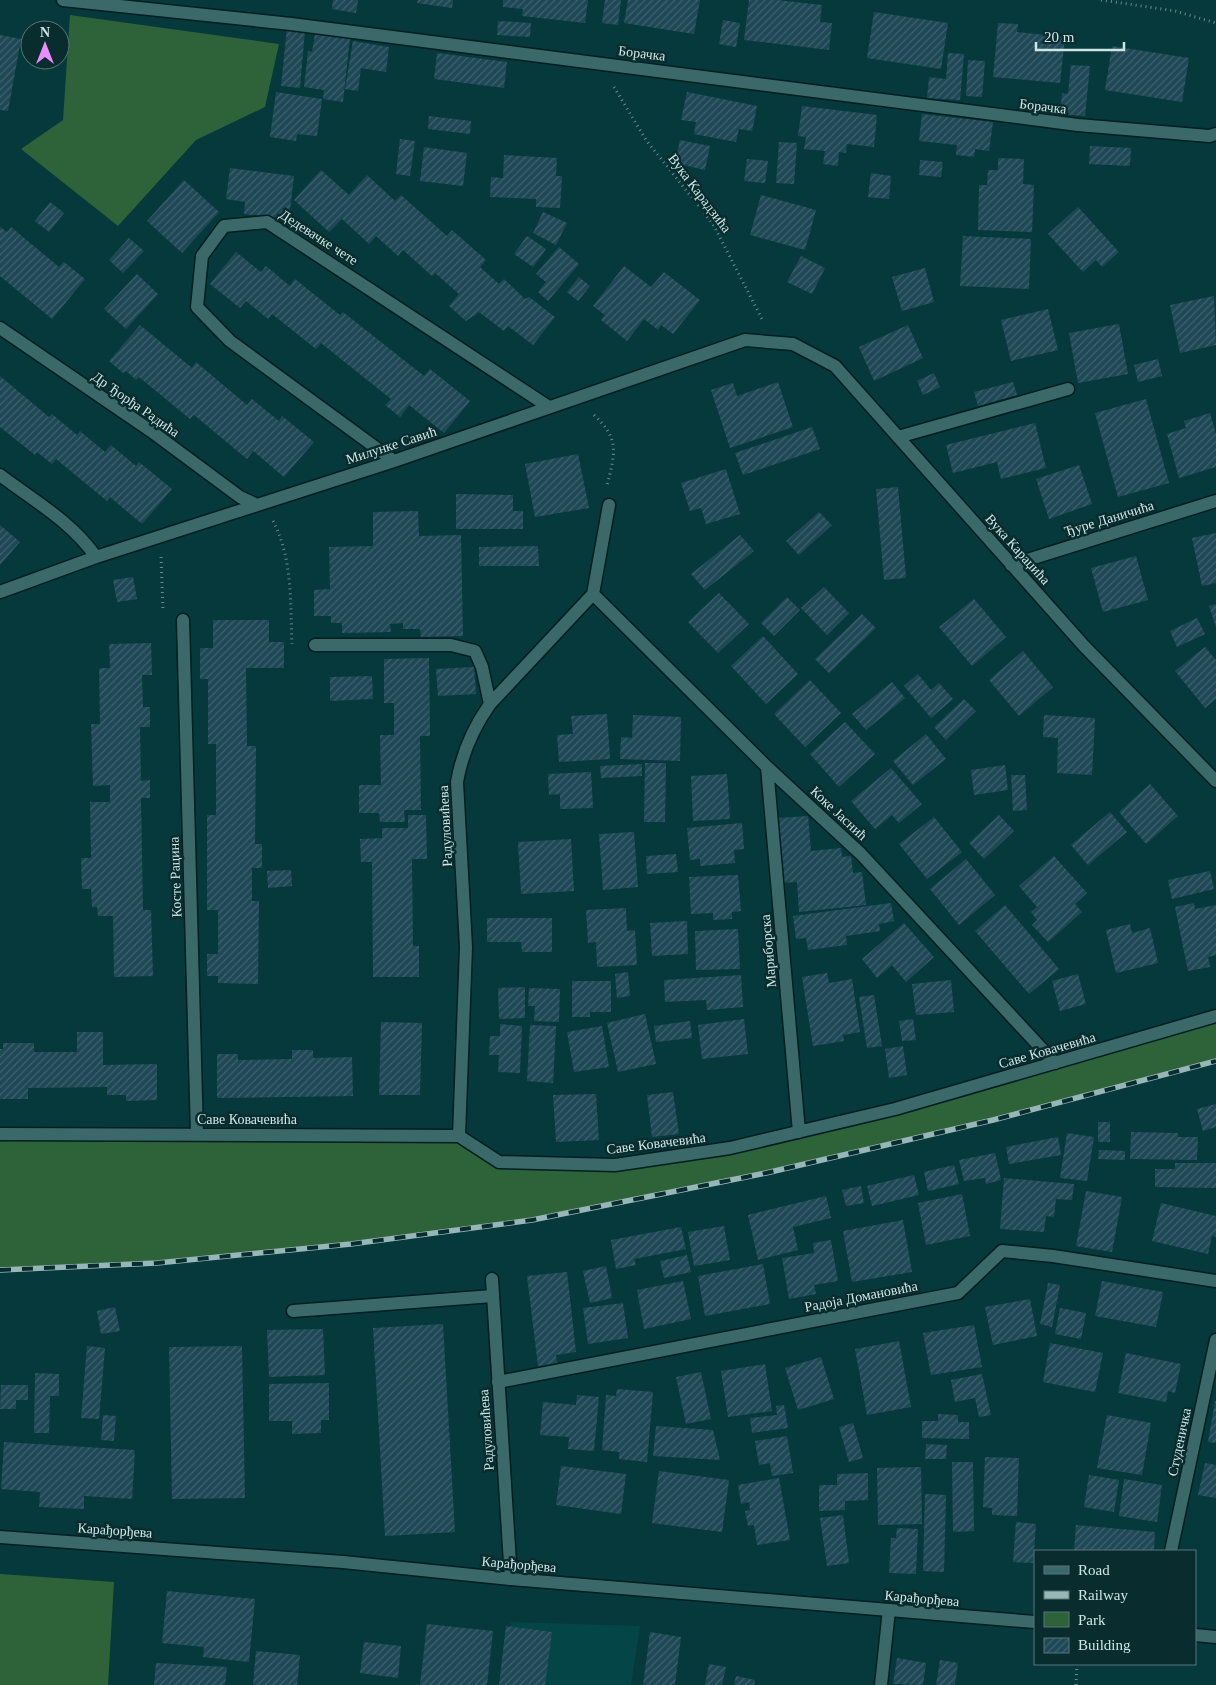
<svg xmlns="http://www.w3.org/2000/svg" width="1216" height="1685" font-family="Georgia,serif">
<style>
.built{fill:#044648}
.green{fill:#2e6239}
.building{fill:url(#building-hatch)}
.lines{fill:none;stroke-linecap:round;stroke-linejoin:round}
.lane-casing{stroke:#001f20;stroke-width:15}
.street-casing{stroke:#001f20;stroke-width:15}
.secondary-casing{stroke:#001f20;stroke-width:15}
.path{stroke:#668c8d;stroke-width:3;stroke-dasharray:1 4;stroke-linecap:butt}
.lane{stroke:#3b6869;stroke-width:12}
.street{stroke:#3b6869;stroke-width:12}
.secondary{stroke:#3b6869;stroke-width:12}
.rail-casing{stroke:#97b6b7;stroke-width:5.5}
.rail{stroke:#092d2e;stroke-width:4;stroke-dasharray:11;stroke-linecap:butt}
.labels{text-anchor:middle;stroke-width:5;stroke-linejoin:round;paint-order:stroke}
.street-label{font-size:14px;fill:#cee5e6;stroke:#092d2e}
</style>
<defs>
<pattern id="building-hatch" width="6" height="6" patternUnits="userSpaceOnUse" patternTransform="scale(1.25)"><rect width="6" height="6" fill="#1f4856"/><path d="M-1 1l2-2M0 6l6-6M5 7l2-2" fill="none" stroke="#3e626e"/></pattern>
</defs>
<rect width="100%" height="100%" fill="#06393b"/>
<path class="built" d="M511,1622L640,1626L631,1685H506Z"/>
<path class="green" d="M70,15L279,44L265,107L196,140L118,226L21,149L63,120Z
M1216,1016V1061L993,1120L766,1173L532,1220L351,1244L157,1263L0,1270V1134L459,1136L499,1162L615,1165L730,1148Z
M0,1574L114,1582L108,1685H0Z"/>
<path class="building" d="M333,0H358L356,13L332,9Z
M418,0H453L452,8L417,3Z
M503,0H588L585,23L522,16L523,9L503,7Z
M605,0H621L618,25L602,23Z
M628,0H700L694,34L624,23Z
M749,0H777L822,5L820,22L832,23L829,50L744,40Z
M874,12L948,23L941,69L867,58Z
M723,20L740,23L736,47L719,44Z
M498,21L531,23L530,37L497,35Z
M998,23L1018,24L1017,32L1065,37L1060,83L993,77Z
M287,28L305,30L300,88L281,86Z
M315,34L350,38L343,102L323,99L324,90L304,87L308,51L312,52Z
M0,35L21,39L8,111L0,110Z
M353,41L389,47L386,72L361,68L358,91L345,89Z
M1112,46L1189,58L1182,102L1105,90Z
M437,53L507,62L504,88L434,79Z
M948,53L964,54L960,100L927,98L929,77L946,79Z
M968,60L985,61L982,97L966,96Z
M1071,65L1090,66L1085,116L1060,114L1062,93L1068,94Z
M276,92L322,99L317,136L297,134L296,141L270,137Z
M687,92L757,106L752,131L739,129L736,142L694,134L696,122L681,120Z
M802,106L877,115L874,147L847,144L846,153L839,152L838,166L823,164L825,151L804,149L806,137L798,136Z
M922,114L993,122L989,151L975,149L974,157L956,155L957,145L919,141Z
M429,116L471,121L470,134L428,129Z
M400,139L415,141L410,176L396,174Z
M680,140L710,146L705,170L675,163Z
M779,142L797,143L794,184L776,183Z
M1090,146L1131,148L1130,166L1089,164Z
M424,147L467,153L463,186L420,181Z
M504,155L557,158L556,176H562L560,208L536,207V199L490,197L491,177L503,178Z
M998,158L1024,159L1023,184L1034,185L1032,232L978,230L979,185H987L988,170H998Z
M747,159L768,161L765,183L744,181Z
M920,160L943,162L941,177L919,175Z
M230,168L294,176L289,219L244,214L245,202L226,199Z
M321,170L349,195L367,175L395,201L401,195L447,236L452,230L486,260L480,267L499,284L504,279L525,299L529,297L555,317L533,345L508,326L504,331L479,312L466,321L449,306L459,294L435,273L432,276L403,250L398,256L376,236L369,244L342,219L329,232L294,200Z
M871,173L891,176L889,199L868,197Z
M184,180L219,212L182,253L147,221Z
M761,195L816,210L805,250L750,235Z
M50,202L64,213L49,232L35,221Z
M1078,207L1119,252L1102,267L1096,260L1083,272L1048,234Z
M543,212L567,223L556,245L533,233Z
M0,227L7,232L11,227L59,267L64,262L85,279L52,319L0,276Z
M527,236L546,249L533,267L514,254Z
M963,236L1031,239L1029,289L960,286Z
M129,238L144,251L123,273L109,260Z
M559,247L579,264L548,301L538,292L546,282L536,274Z
M236,252L261,272L266,266L290,286L295,279L340,315L343,312L424,376L430,369L470,401L444,433L409,405L400,417L385,405L391,399L321,343L316,349L272,314L268,319L246,301L240,308L210,284Z
M801,256L825,268L812,294L787,282Z
M624,266L651,287L664,272L700,300L673,334L661,325L658,330L644,319L627,341L601,320L605,315L593,306Z
M925,268L934,302L902,311L892,277Z
M137,274L158,294L126,329L104,309Z
M579,277L590,286L578,301L567,292Z
M1214,296L1216,345L1180,353L1170,305Z
M1048,309L1058,350L1011,361L1001,320Z
M1119,324L1128,374L1078,383L1069,333Z
M140,325L192,368L196,362L247,405L252,399L279,421L282,416L314,442L284,477L253,451L247,459L194,415L190,419L139,377L136,380L126,371L123,373L109,361Z
M908,325L923,358L874,381L859,347Z
M1158,359L1162,376L1138,382L1134,365Z
M934,373L940,387L923,395L917,381Z
M0,376L49,417L52,414L77,435L80,431L105,452L111,445L136,466L139,462L172,489L142,524L110,497L107,501L56,459L52,464L37,452L35,455L0,427Z
M778,382L793,427L730,448L711,390L733,383L737,396Z
M1013,382L1017,395L978,406L974,392Z
M1146,399L1169,483L1118,497L1095,413Z
M1210,413L1216,434V467L1179,478L1167,434L1186,428L1184,421Z
M1035,423L1046,468L1001,479L997,462L953,473L946,445Z
M812,427L820,449L743,475L735,453Z
M578,454L589,508L535,517L525,464Z
M1079,465L1092,504L1049,519L1036,479Z
M726,469L740,514L706,524L701,508L690,511L681,483Z
M898,487L906,578L884,580L876,489Z
M456,494L513,495V511H523V529H456Z
M418,511L419,536L461,535L463,636L421,637L420,629H403V623L390,624L391,632L342,633V623H331V616H314V590L330,589L329,547L373,546V512Z
M819,512L832,525L799,555L786,541Z
M0,525L20,542L0,565Z
M1216,533V583L1202,586L1192,538Z
M740,535L754,551L705,590L691,574Z
M538,546L539,566H479V547Z
M1136,556L1148,600L1103,612L1091,568Z
M133,577L137,599L117,602L113,580Z
M824,587L849,613L827,635L801,608Z
M719,593L749,624L718,653L688,622Z
M787,597L800,610L774,636L761,623Z
M974,599L1006,637L972,666L939,627Z
M1216,604V627L1209,606Z
M862,614L876,628L829,673L815,659Z
M1197,618L1205,634L1177,647L1170,631Z
M213,620H269V642H284V668H246L247,746H256L255,844H262V868H252V901H259L258,984L218,983V976H207V954H218V910H207V815H216V744H208V679H200V648H213Z
M763,636L798,674L766,704L731,666Z
M151,643L152,675H142L143,707H150V727H140L141,781L150,780V798H141L143,910H151L153,976L114,977L113,916H98L97,907H92L91,889H82L81,858H91L90,802H110V785L93,786L91,724H100L99,668H110L109,644Z
M1205,647L1216,660V699L1205,708L1175,671Z
M1023,651L1053,687L1019,716L989,680Z
M429,658L430,736H420L421,810H404L405,822H380L379,813H359V785H381L380,735H394V703H384V659Z
M474,667L476,694L438,696L436,669Z
M918,674L931,690L939,683L953,699L931,718L904,686Z
M372,676L373,699L330,701V677Z
M810,680L841,713L805,747L774,714Z
M892,682L905,698L866,730L852,714Z
M964,699L976,711L946,740L934,727Z
M607,714L610,759L559,762L557,735L573,734L571,716Z
M633,715L681,717L680,761L620,759L621,737L632,738Z
M1044,715L1095,718L1092,775L1057,773L1058,738L1043,737Z
M845,722L875,754L839,787L810,754Z
M926,734L946,759L913,785L893,761Z
M645,763H666L665,822H644Z
M642,764V776L601,778L600,766Z
M1005,765L1008,790L974,795L971,770Z
M891,768L922,804L899,823L892,815L875,829L851,801Z
M591,772L593,808L560,809V794L549,795L548,774Z
M727,774L730,819L693,821L691,776Z
M1011,775H1025L1027,810L1013,811Z
M1150,784L1178,816L1146,844L1119,812Z
M1110,812L1127,832L1088,865L1071,845Z
M408,815H426L427,859H412L413,946H419V977H373L372,862H361L360,839L382,838V828H408Z
M999,815L1014,831L984,859L969,843Z
M808,816L811,851L841,848L842,857L851,856L853,873L862,872L866,905L799,912L797,882L783,883L777,818Z
M934,817L962,852L927,879L899,844Z
M742,823L744,849L734,850L735,863L700,866V859L690,860L687,828Z
M634,832L638,887L603,890L599,834Z
M571,839L574,891L521,894L518,842Z
M676,854L678,872L647,874L646,856Z
M1054,856L1087,893L1075,904L1082,912L1048,942L1032,925L1037,920L1031,912L1037,907L1019,886Z
M966,859L995,895L959,925L930,889Z
M291,870L292,886L268,888L267,871Z
M1210,871L1214,889L1172,899L1168,880Z
M738,875L741,911L732,912V919L713,920V913L691,914L689,877Z
M891,903L894,921L879,924L880,931L846,936L847,945L808,950L806,938L796,939L793,916Z
M1194,903L1195,909L1216,905V955L1208,957L1210,967L1188,971L1175,907Z
M1005,905L1059,969L1029,994L975,931Z
M626,908L627,931L635,930L637,965L597,967L596,942L588,943L586,910Z
M487,918H552V952H522L521,942H487Z
M687,921L688,954L652,956L650,923Z
M904,923L934,957L906,982L892,965L877,978L862,959Z
M1130,924L1132,933L1150,928L1158,963L1116,973L1106,930Z
M738,929L740,969L696,970L695,931Z
M628,972L630,996L617,998L615,974Z
M827,973L829,983L852,979L860,1032L843,1035L844,1041L813,1046L802,977Z
M1078,974L1086,1004L1060,1011L1052,981Z
M741,975L743,1007L707,1010L706,1000L665,1002L664,980Z
M951,980L954,1012L916,1015L912,984Z
M572,981H611V1012H590V1017H572Z
M525,987V1018L499,1019L498,988Z
M529,988L560,989L559,1022L534,1021L535,1006H528Z
M874,995L882,1046L867,1048L859,997Z
M645,1014L656,1064L618,1072L607,1023Z
M744,1019L748,1054L702,1059L698,1025Z
M913,1019L916,1040L902,1041L899,1021Z
M690,1021L692,1038L656,1042L654,1026Z
M381,1022L422,1023L420,1095H379Z
M500,1024L522,1026L520,1073L498,1072L499,1055H489L490,1036H500Z
M530,1025L556,1026L553,1083L527,1081Z
M602,1026L609,1067L574,1072L567,1032Z
M77,1032H103V1065L157,1064V1100L126,1101V1095H107V1087L28,1088V1099H0V1049H3V1043H34V1052H77Z
M903,1046L907,1075L889,1078L885,1049Z
M292,1050H313V1058L352,1057L353,1096L217,1098V1054H238V1060L292,1059Z
M673,1092L679,1134L652,1137L647,1095Z
M596,1094L599,1140L556,1142L553,1095Z
M1216,1104V1127L1203,1131L1197,1109Z
M1098,1122H1110V1142H1098Z
M1131,1132L1178,1133V1137H1198L1197,1160L1130,1159Z
M1067,1133L1094,1137L1087,1181L1060,1178Z
M1058,1137L1061,1155L1009,1164L1006,1147Z
M1099,1150L1125,1151V1160L1098,1159Z
M995,1153L1001,1180L986,1184L985,1178L964,1181L959,1160Z
M1175,1163H1216V1188L1155,1187V1169H1175Z
M954,1165L959,1184L928,1191L924,1172Z
M914,1175L919,1195L872,1206L867,1186Z
M1004,1178L1074,1184L1072,1200L1056,1199L1054,1217L1046,1216L1044,1232L1000,1229Z
M861,1186L864,1203L846,1206L842,1190Z
M1086,1191L1122,1197L1112,1252L1076,1246Z
M962,1194L970,1236L926,1245L918,1203Z
M826,1196L831,1218L793,1227L798,1250L758,1260L748,1215Z
M1161,1203L1216,1216V1237L1212,1236L1208,1254L1152,1241Z
M903,1220L912,1272L852,1282L843,1231Z
M724,1226L730,1260L694,1266L688,1232Z
M681,1227L686,1249L634,1259L636,1265L616,1269L611,1240Z
M831,1240L838,1281L814,1285L816,1294L789,1299L782,1258L814,1253L813,1243Z
M687,1255L691,1272L664,1278L660,1261Z
M763,1264L770,1304L705,1316L698,1276Z
M606,1266L612,1298L590,1303L583,1271Z
M567,1272L576,1352L556,1355L557,1363L538,1366L527,1276Z
M683,1281L691,1319L644,1329L637,1290Z
M1102,1281L1163,1292L1156,1327L1095,1316Z
M1048,1283L1060,1285L1052,1327L1040,1324Z
M1030,1299L1037,1336L993,1345L985,1307Z
M623,1303L628,1338L588,1344L583,1308Z
M115,1307L120,1331L101,1334L97,1311Z
M1060,1308L1086,1313L1081,1339L1055,1334Z
M443,1324L455,1532L385,1536L373,1328Z
M974,1325L982,1367L931,1375L923,1333Z
M323,1329L325,1375L269,1377L267,1330Z
M899,1341L911,1407L867,1415L855,1349Z
M1050,1343L1103,1353L1095,1392L1043,1382Z
M87,1346L105,1348L99,1419L81,1418Z
M242,1346L245,1498L172,1499L169,1347Z
M1126,1353L1181,1364L1175,1393L1168,1391L1166,1402L1118,1393Z
M821,1357L834,1399L798,1410L785,1368Z
M765,1364L772,1411L728,1417L721,1371Z
M701,1372L711,1419L686,1424L676,1377Z
M35,1373L59,1374V1396H50L49,1433H34Z
M982,1374L991,1415L979,1417L975,1398L955,1402L951,1380Z
M329,1383V1420H321V1433L292,1434V1421H269V1384Z
M1,1385H28V1400H16V1409H0Z
M617,1389L653,1392L647,1462L619,1459V1452L602,1450L606,1395L616,1396Z
M577,1395L599,1397L594,1451L568,1449L569,1437L540,1435L543,1402L576,1405Z
M1215,1401H1216V1443L1208,1442Z
M784,1405L788,1428L752,1433L750,1418L777,1415L776,1406Z
M938,1414L958,1415V1422H969V1439L922,1438V1421H938Z
M103,1415L116,1416L114,1441L101,1440Z
M1107,1415L1151,1423L1142,1475L1097,1468Z
M853,1423L863,1458L849,1462L839,1427Z
M656,1426L713,1430L720,1460L653,1456Z
M787,1436L793,1473L772,1476L770,1463L759,1465L755,1441Z
M4,1442L135,1450L132,1499L84,1496V1509L39,1507L40,1492L1,1489Z
M926,1444L947,1445L946,1459H925Z
M985,1457L1019,1458L1017,1516L992,1515V1508L983,1507Z
M952,1462H973L974,1531L953,1532Z
M1205,1463L1216,1465V1498L1198,1495Z
M561,1466L626,1474L621,1514L556,1505Z
M921,1467L922,1524L878,1525L877,1468Z
M659,1471L729,1480L722,1532L652,1523Z
M868,1473V1500L845,1501V1510L819,1511V1485H837V1474Z
M1089,1475L1119,1480L1114,1512L1084,1507Z
M779,1478L790,1540L757,1545L754,1525L748,1526L745,1511L750,1510L749,1502L741,1504L738,1485Z
M1124,1479L1162,1485L1157,1522L1119,1516Z
M925,1494L946,1495L944,1572L923,1571Z
M843,1515L849,1563L827,1566L820,1518Z
M1016,1522L1036,1524L1033,1563L1013,1562Z
M1076,1525L1155,1532L1154,1551H1074Z
M897,1528L918,1529L916,1574L889,1573L891,1538H896Z
M167,1591L255,1599L249,1662L203,1657L204,1647L162,1643Z
M427,1624L493,1631L487,1685H420Z
M506,1626L552,1632L545,1685H499Z
M650,1632L681,1637L675,1685H643Z
M364,1642L401,1646L398,1678L360,1673Z
M256,1651L300,1655L297,1685H253Z
M897,1658L926,1663L923,1685L893,1684Z
M940,1660L958,1663L955,1685H936Z
M156,1663L227,1667L225,1685H154Z
M709,1664L726,1667L722,1685H705Z
M736,1676L755,1680L754,1685H734Z"/>
<g class="lines">
<defs>
<path id="lane" d="M492,1279L511,1579
M293,1311L493,1296
M881,1685L889,1610"/>
<path id="street" d="M63,0L291,24L1078,125L1209,136L1216,134
M0,328L151,431L240,497L255,504
M898,437L1068,389
M394,461L230,341L197,307L202,256L224,226L267,222L549,407
M0,475C33,500 72,522 96,557
M1011,565L1216,501
M0,592L96,557L394,461L745,340L793,344L835,366L1084,646L1216,781
M593,594L767,767L861,854L1055,1063
M183,620L197,1134
M315,645H451L475,651L482,667L490,704
M767,767L799,1132
M0,1134L459,1136L499,1162L615,1165L730,1148L895,1109L1216,1016
M459,1136L466,947L457,782C462,753 473,728 490,704L593,594L609,505
M498,1382L958,1293L1002,1251L1053,1256L1216,1281
M1171,1551L1216,1340"/>
<path id="secondary" d="M0,1537L343,1562L511,1579L1035,1622
M1195,1635L1216,1637"/>
</defs>
<use href="#lane" class="lane-casing"/>
<use href="#street" class="street-casing"/>
<use href="#secondary" class="secondary-casing"/>
<path class="path" d="M1101,0L1175,11L1216,23
M614,87L646,140L713,224L763,321
M594,415C620,439 615,453 607,486
M273,521C293,559 290,602 292,644
M161,557L163,611
M1076,1685L1077,1664"/>
<use href="#lane" class="lane"/>
<use href="#street" class="street"/>
<use href="#secondary" class="secondary"/>
<defs>
<path id="rail" d="M0,1270L157,1263L351,1244L532,1220L766,1173L993,1120L1216,1061"/>
</defs>
<use href="#rail" class="rail-casing"/>
<use href="#rail" class="rail"/>
</g>
<g class="labels">
<g class="street-label">
<text transform="translate(642 53) rotate(7)" y="5">Борачка</text>
<text transform="translate(1043 106) rotate(7)" y="5">Борачка</text>
<text transform="translate(700 193) rotate(53)" y="5">Вука Карадзића</text>
<text transform="translate(319 237) rotate(33)" y="5">Дедевачке чете</text>
<text transform="translate(136 404) rotate(35)" y="5">Др Ђорђа Радића</text>
<text transform="translate(391 445) rotate(-18)" y="5">Милунке Савић</text>
<text transform="translate(1109 518) rotate(-17)" y="5">Ђуре Даничића</text>
<text transform="translate(1018 549) rotate(48)" y="5">Вука Караџића</text>
<text transform="translate(839 813) rotate(43)" y="5">Коке Јаснић</text>
<text transform="translate(445 826) rotate(-93)" y="5">Радуловићева</text>
<text transform="translate(175 877) rotate(-92)" y="5">Косте Рацина</text>
<text transform="translate(768 951) rotate(-95)" y="5">Мариборска</text>
<text transform="translate(1047 1050) rotate(-16)" y="5">Саве Ковачевића</text>
<text x="247" y="1124">Саве Ковачевића</text>
<text transform="translate(656 1143) rotate(-7)" y="5">Саве Ковачевића</text>
<text transform="translate(861 1296) rotate(-11)" y="5">Радоја Домановића</text>
<text transform="translate(486 1430) rotate(-94)" y="5">Радуловићева</text>
<text transform="translate(1179 1442) rotate(-78)" y="5">Студеничка</text>
<text transform="translate(115 1530) rotate(4)" y="5">Карађорђева</text>
<text transform="translate(519 1564) rotate(5)" y="5">Карађорђева</text>
<text transform="translate(922 1598) rotate(5)" y="5">Карађорђева</text>
</g>
</g>
<rect x="1034" y="1550" width="162" height="115" fill="#092d2e" stroke="#587778"/>
<rect x="1044" y="1566" width="25" height="8" fill="#3b6869" stroke="#587778"/>
<text x="1078" y="1575" font-size="15" fill="#cee5e6">Road</text>
<rect x="1044" y="1591" width="25" height="8" fill="#97b6b7" stroke="#587778"/>
<text x="1078" y="1600" font-size="15" fill="#cee5e6">Railway</text>
<rect x="1044" y="1612" width="25" height="15" fill="#2e6239" stroke="#587778"/>
<text x="1078" y="1625" font-size="15" fill="#cee5e6">Park</text>
<rect x="1044" y="1638" width="25" height="15" fill="url(#building-hatch)" stroke="#587778"/>
<text x="1078" y="1650" font-size="15" fill="#cee5e6">Building</text>
<g transform="translate(45 45)"><circle r="24" fill="#092d2e" stroke="#587778"/>
<path d="M0-4L9 19L0 12L-9 19Z" fill="#ea8dfd"/>
<text y="-8" font-size="14" font-weight="bold" text-anchor="middle" fill="#cee5e6">N</text>
</g>
<path d="M1036 42v8h88v-8" fill="none" stroke="#cee5e6" stroke-width="2.5"/>
<text x="1044" y="42" font-size="15" fill="#cee5e6" stroke="#092d2e" stroke-width="4" paint-order="stroke">20 m</text>
</svg>
